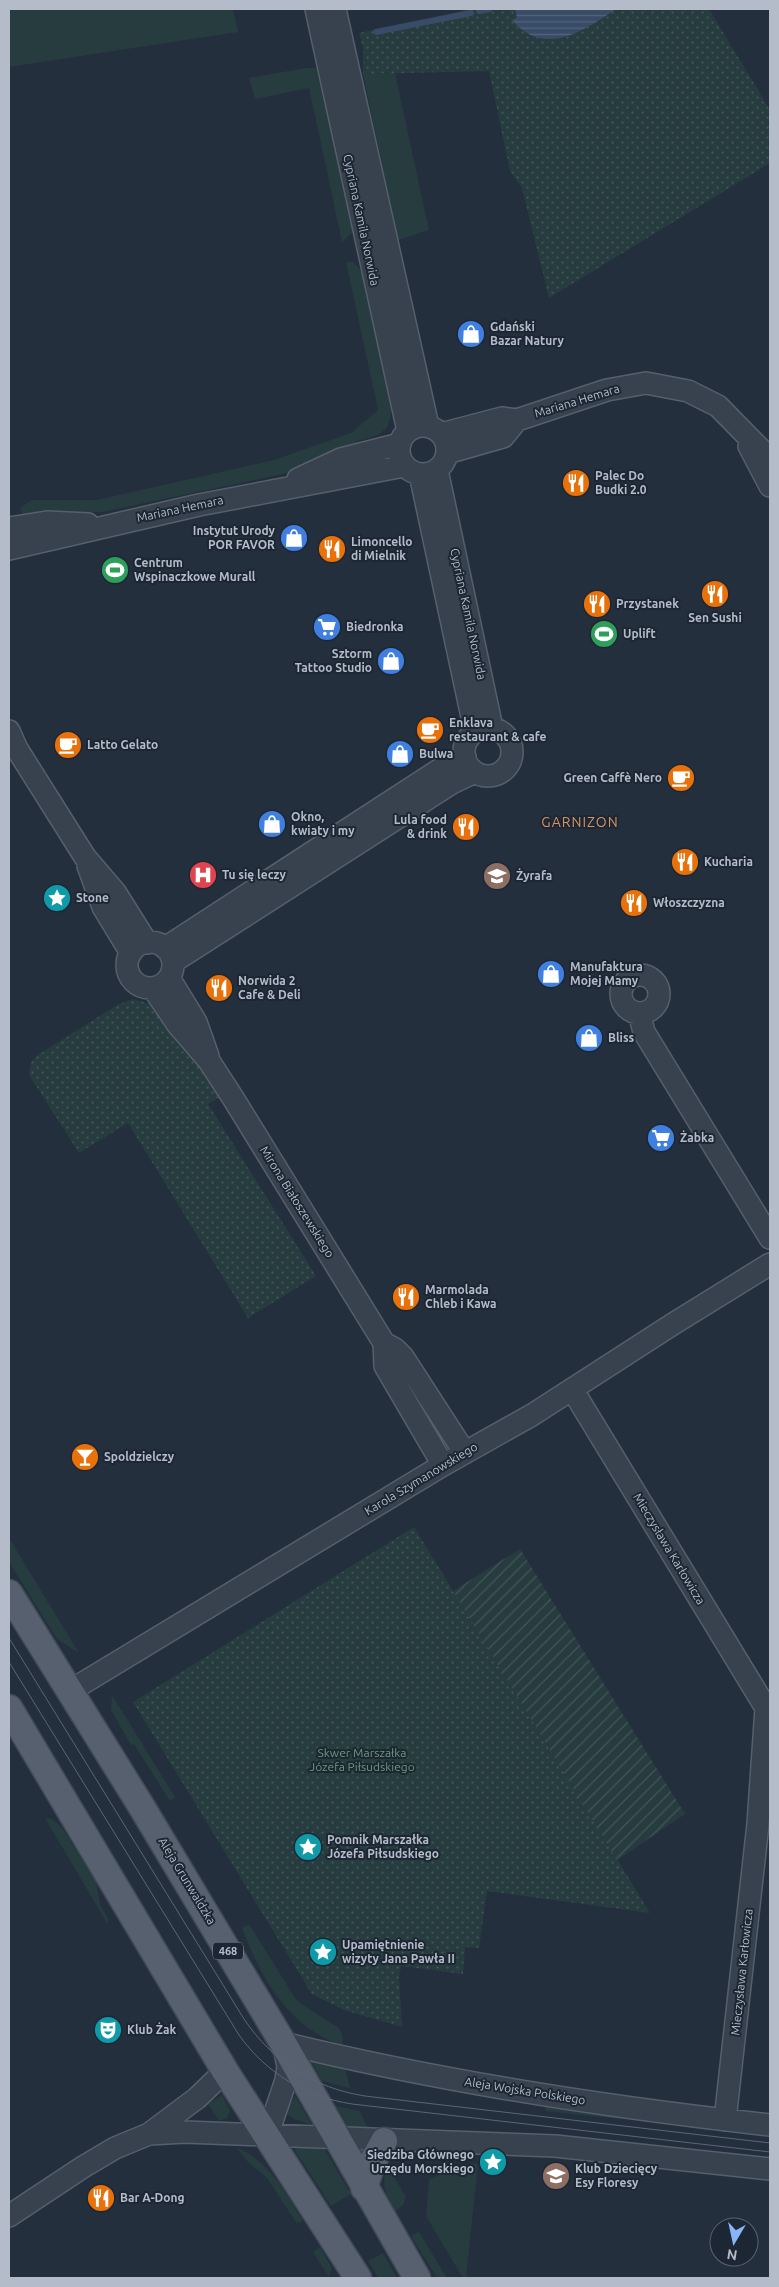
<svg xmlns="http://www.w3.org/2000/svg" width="779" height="2287" font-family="Ubuntu,sans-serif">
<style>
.grass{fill:#263c3f}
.park{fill:url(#park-dots)}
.garden{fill:url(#garden-furrows)}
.water{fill:url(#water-rules)}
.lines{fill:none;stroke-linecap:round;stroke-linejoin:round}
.stream{stroke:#394c67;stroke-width:6}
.minor-casing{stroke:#565f6c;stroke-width:24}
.major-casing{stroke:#414a57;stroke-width:29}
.minor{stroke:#38414e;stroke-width:21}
.major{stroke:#56606e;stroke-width:26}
.tram{stroke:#5a6575;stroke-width:1}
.labels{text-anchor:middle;stroke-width:4;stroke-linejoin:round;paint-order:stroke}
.shield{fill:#1d2633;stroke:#878f9c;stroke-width:1}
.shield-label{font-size:11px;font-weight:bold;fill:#b4bcc9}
.street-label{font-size:12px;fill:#b4bcc9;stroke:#1d2633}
.poi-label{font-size:12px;font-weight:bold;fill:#b4bcc9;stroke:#1d2633;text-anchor:start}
.park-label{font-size:12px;fill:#6b9a76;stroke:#1d2633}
.neighbourhood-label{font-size:14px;letter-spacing:1px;fill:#d59563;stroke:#1d2633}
</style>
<defs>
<pattern id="park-dots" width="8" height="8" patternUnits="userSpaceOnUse" patternTransform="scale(1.25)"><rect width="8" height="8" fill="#263c3f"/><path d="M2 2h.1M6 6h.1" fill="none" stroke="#435659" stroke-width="1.8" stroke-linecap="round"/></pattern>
<pattern id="garden-furrows" width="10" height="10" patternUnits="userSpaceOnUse" patternTransform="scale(1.25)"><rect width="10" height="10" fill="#263c3f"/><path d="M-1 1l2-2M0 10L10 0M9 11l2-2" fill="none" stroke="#435659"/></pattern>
<pattern id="water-rules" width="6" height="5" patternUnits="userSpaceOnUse" patternTransform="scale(1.25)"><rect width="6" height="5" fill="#394c67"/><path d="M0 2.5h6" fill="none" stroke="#53647b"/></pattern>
</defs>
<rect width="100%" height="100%" fill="#242f3e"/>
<path class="grass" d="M9,9H233L238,32L9,67Z
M306,68H319L353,232L342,242L309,88L255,99L249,78Z
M395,73L429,230L398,240L363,74Z
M346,262H353L363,272L391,408C391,434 378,436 356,441L357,447L345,449L283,474L102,512L33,513L23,516L20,508L32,500H97L274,460L351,433L378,410Z
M9,1538L79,1653L57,1639L9,1562Z
M112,1695L175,1797L170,1801L134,1744L131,1745L111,1710Z
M45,1818L52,1819L62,1828L96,1881L100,1905L108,1919L107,1923Z
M249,1924L295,1998L303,2005L339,2028L342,2034L343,2046C287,2026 262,1980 242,1928Z
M311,2060L345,2068L350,2088L322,2081Z
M222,2095L230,2111L227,2118L219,2121L208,2104Z
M295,2096L312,2125L294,2119L285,2112Z
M546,2104L619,2117V2119L545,2111Z
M336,2106L360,2111L369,2131L350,2130Z
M237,2148C270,2161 285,2193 303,2221L299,2223L295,2221L268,2179L246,2160Z
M295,2148H324L351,2194L331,2206L295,2151Z
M471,2163L478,2164L466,2278H463L426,2216L429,2180L448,2170L449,2171L464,2168Z
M388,2166L406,2197L403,2205L395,2211C386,2195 380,2183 388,2166Z
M419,2232L447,2278H437L411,2236Z
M320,2247L332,2268L329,2277L313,2252Z
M383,2253L397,2278H379L368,2261Z"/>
<path class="park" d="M464,9H709L770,110V163L549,298L522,188L510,171L489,71L363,74V48L359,33L463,11Z
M132,999L148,1003L154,1007L221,1096L208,1104L316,1276L248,1318L128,1123L79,1153L29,1075L31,1062L38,1055L117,1005Z
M414,1527L650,1913L487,1891L479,1948L465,1947L463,1974L401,1966L399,1978L402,2027L344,2010L312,1994L133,1702Z"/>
<path class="garden" d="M520,1549L685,1814L617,1860L453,1591Z"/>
<path class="water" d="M515,9H616C584,31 544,58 512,20L517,18Z"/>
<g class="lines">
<path class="stream" d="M479,11L489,9
M376,32L471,13"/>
<defs>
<path id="minor" d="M316,9L408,431
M335,9L428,426
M399 450a24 24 0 1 1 48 0a24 24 0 1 1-48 0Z
M441,434L502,418L517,420L607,390L646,383L688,391L718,406L770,459
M749,446L770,486
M447,453L503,437L517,420
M437,470L492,728
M420,474L475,731
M298,479L341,459L400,444
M9,528L47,522L88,524
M9,549L199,505L404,466
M464 752a24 24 0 1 1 48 0a24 24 0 1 1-48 0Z
M9,731L17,749L85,857L115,892L147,943
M88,866L103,907L131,953
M127 965a23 23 0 1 1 46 0a23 23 0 1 1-46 0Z
M165,948L442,768L465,757
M173,962L452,783L475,772
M621 994a19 19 0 1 1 38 0a19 19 0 1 1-38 0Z
M169,978L196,1022L208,1056
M153,988L178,1025L209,1061L233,1098L384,1343L395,1349L403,1357L465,1453
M639,1013L644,1032L770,1238
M384,1343L385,1366L443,1465
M572,1389L766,1708L770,1710
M70,1691L443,1465L532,1415L673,1324L770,1264
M725,2120L758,1824L766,1708
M149,2134L185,2132L555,2146L770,2169
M267,2136L286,2080L288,2066L283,2043C443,2082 606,2107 770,2125
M9,2216L83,2167L115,2148L149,2134L197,2098L225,2071"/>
<path id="major" d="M9,1593L143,1809L283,2043L417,2278
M9,1708L225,2071L358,2278
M364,2188L373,2161L384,2141"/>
</defs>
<use href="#minor" class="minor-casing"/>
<use href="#major" class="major-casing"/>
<use href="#minor" class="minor"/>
<use href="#major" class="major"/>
<path class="tram" d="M9,1638L244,2019C273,2062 314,2088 365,2096L770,2143
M9,1662L239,2035C266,2073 306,2097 352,2104L770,2152"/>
</g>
<defs>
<symbol id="shop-disc" viewBox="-11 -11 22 22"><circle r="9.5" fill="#3f7fe0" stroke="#1d2633"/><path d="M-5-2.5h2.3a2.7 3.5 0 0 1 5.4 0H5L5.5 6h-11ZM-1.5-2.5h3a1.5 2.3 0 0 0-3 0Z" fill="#fff"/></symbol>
<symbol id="restaurant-disc" viewBox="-11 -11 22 22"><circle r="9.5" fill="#e8710a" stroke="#1d2633"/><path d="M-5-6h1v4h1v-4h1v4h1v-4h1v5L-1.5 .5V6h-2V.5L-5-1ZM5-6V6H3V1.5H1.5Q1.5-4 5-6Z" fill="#fff"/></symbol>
<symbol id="stadium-disc" viewBox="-11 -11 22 22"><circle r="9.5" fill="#2e9e5b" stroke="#1d2633"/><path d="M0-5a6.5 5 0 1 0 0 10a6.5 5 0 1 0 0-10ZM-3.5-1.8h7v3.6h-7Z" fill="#fff"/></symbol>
<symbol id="supermarket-disc" viewBox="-11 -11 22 22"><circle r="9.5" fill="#3f7fe0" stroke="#1d2633"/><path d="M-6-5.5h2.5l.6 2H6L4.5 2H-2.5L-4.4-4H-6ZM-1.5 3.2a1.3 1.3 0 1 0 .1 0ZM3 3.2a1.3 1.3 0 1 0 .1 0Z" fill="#fff"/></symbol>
<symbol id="cafe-disc" viewBox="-11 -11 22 22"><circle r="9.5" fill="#e8710a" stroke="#1d2633"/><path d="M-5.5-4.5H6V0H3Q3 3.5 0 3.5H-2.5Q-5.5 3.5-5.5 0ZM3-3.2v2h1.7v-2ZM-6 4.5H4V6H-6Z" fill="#fff"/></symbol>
<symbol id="hospital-disc" viewBox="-11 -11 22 22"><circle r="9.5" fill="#e0444e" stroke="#1d2633"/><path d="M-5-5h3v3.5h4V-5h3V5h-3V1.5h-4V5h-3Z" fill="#fff"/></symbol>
<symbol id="school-disc" viewBox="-11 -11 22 22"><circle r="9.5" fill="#8d6e63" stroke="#1d2633"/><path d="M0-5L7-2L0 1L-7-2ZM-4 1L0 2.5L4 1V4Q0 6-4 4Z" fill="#fff"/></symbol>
<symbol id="sight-disc" viewBox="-11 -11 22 22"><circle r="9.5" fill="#0f9aa8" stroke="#1d2633"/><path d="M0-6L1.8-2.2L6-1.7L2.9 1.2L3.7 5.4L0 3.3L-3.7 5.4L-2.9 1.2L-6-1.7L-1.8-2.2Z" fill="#fff"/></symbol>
<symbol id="bar-disc" viewBox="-11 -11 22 22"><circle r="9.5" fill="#e8710a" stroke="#1d2633"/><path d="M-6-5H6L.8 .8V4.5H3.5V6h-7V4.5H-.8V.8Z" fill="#fff"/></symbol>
<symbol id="theatre-disc" viewBox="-11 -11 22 22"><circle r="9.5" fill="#0f9aa8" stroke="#1d2633"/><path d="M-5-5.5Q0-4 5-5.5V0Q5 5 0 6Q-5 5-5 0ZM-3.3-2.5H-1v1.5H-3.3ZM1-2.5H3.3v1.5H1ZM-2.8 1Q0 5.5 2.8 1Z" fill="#fff"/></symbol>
</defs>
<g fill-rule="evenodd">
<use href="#shop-disc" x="455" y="318" width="32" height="32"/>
<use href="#restaurant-disc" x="560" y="467" width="32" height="32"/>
<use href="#shop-disc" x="278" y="522" width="32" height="32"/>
<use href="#restaurant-disc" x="316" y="533" width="32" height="32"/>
<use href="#stadium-disc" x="99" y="554" width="32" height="32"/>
<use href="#restaurant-disc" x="699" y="578" width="32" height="32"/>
<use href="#restaurant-disc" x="581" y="588" width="32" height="32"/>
<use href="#supermarket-disc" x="311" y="611" width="32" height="32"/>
<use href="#stadium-disc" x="588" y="618" width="32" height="32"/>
<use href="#shop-disc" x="375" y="645" width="32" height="32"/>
<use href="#cafe-disc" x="414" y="714" width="32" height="32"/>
<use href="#cafe-disc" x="52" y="729" width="32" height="32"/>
<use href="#shop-disc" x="384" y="738" width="32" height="32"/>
<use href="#cafe-disc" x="665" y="762" width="32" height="32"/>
<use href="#shop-disc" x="256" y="808" width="32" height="32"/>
<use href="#restaurant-disc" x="450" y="811" width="32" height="32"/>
<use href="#restaurant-disc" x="669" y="846" width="32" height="32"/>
<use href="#hospital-disc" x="187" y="859" width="32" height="32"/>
<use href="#school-disc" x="481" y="860" width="32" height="32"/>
<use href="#sight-disc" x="41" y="882" width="32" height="32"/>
<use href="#restaurant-disc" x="618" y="887" width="32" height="32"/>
<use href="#shop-disc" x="535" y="958" width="32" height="32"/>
<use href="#restaurant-disc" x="203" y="972" width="32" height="32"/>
<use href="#shop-disc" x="573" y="1022" width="32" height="32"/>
<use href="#supermarket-disc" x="645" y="1122" width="32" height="32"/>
<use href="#restaurant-disc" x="390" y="1281" width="32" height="32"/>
<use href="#bar-disc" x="69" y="1441" width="32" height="32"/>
<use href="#sight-disc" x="292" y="1831" width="32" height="32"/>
<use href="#sight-disc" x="307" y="1936" width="32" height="32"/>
<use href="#theatre-disc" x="92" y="2014" width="32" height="32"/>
<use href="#sight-disc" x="477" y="2146" width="32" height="32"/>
<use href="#school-disc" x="540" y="2160" width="32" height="32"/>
<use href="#restaurant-disc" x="85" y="2182" width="32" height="32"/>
</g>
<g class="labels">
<rect class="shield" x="213" y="1942.5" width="30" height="17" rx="4"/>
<g class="shield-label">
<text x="228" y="1955">468</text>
</g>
<g class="street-label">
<text transform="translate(361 220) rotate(78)" y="4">Cypriana Kamila Norwida</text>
<text transform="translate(577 401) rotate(-17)" y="4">Mariana Hemara</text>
<text transform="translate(180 509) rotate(-12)" y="4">Mariana Hemara</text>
<text transform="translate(468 614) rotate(78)" y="4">Cypriana Kamila Norwida</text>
<text transform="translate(297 1202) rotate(58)" y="4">Mirona Białoszewskiego</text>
<text transform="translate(421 1479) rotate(-31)" y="4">Karola Szymanowskiego</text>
<text transform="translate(669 1549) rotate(59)" y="4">Mieczysława Karłowicza</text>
<text transform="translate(187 1881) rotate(59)" y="4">Aleja Grunwaldzka</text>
<text transform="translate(742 1972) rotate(-84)" y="4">Mieczysława Karłowicza</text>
<text transform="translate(525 2091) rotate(9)" y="4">Aleja Wojska Polskiego</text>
</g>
<g class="poi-label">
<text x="490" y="331">Gdański<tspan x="490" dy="14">Bazar Natury</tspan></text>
<text x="595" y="480">Palec Do<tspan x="595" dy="14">Budki 2.0</tspan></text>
<text x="275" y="535" text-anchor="end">Instytut Urody<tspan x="275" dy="14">POR FAVOR</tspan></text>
<text x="351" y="546">Limoncello<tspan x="351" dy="14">di Mielnik</tspan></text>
<text x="134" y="567">Centrum<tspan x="134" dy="14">Wspinaczkowe Murall</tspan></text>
<text x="616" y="608">Przystanek</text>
<text x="715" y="622" text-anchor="middle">Sen Sushi</text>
<text x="346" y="631">Biedronka</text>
<text x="623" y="638">Uplift</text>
<text x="372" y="658" text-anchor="end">Sztorm<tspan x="372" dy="14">Tattoo Studio</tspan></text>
<text x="449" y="727">Enklava<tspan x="449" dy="14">restaurant &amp; cafe</tspan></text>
<text x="87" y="749">Latto Gelato</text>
<text x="419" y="758">Bulwa</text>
<text x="662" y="782" text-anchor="end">Green Caffè Nero</text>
<text x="291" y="821">Okno,<tspan x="291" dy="14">kwiaty i my</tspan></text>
<text x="447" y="824" text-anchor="end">Lula food<tspan x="447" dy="14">&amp; drink</tspan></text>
<text x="704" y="866">Kucharia</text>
<text x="222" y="879">Tu się leczy</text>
<text x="516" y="880">Żyrafa</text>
<text x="76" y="902">Stone</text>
<text x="653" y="907">Włoszczyzna</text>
<text x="570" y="971">Manufaktura<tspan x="570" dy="14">Mojej Mamy</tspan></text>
<text x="238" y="985">Norwida 2<tspan x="238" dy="14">Cafe &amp; Deli</tspan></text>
<text x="608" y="1042">Bliss</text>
<text x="680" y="1142">Żabka</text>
<text x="425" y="1294">Marmolada<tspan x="425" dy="14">Chleb i Kawa</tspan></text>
<text x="104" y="1461">Spoldzielczy</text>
<text x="327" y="1844">Pomnik Marszałka<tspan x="327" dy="14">Józefa Piłsudskiego</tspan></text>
<text x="342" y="1949">Upamiętnienie<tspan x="342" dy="14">wizyty Jana Pawła II</tspan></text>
<text x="127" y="2034">Klub Żak</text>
<text x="474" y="2159" text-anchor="end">Siedziba Głównego<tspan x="474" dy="14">Urzędu Morskiego</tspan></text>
<text x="575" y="2173">Klub Dziecięcy<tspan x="575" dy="14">Esy Floresy</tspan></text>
<text x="120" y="2202">Bar A-Dong</text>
</g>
<g class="park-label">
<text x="362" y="1757">Skwer Marszałka<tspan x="362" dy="14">Józefa Piłsudskiego</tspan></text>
</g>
<g class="neighbourhood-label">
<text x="580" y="827">GARNIZON</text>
</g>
</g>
<rect width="779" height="2287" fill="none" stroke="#b4bcc9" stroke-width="20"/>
<g transform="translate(734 2242) rotate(189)"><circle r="24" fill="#1d2633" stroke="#59626f"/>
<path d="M0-4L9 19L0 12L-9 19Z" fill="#8ab4f8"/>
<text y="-8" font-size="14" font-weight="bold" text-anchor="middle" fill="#b4bcc9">N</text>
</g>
</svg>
